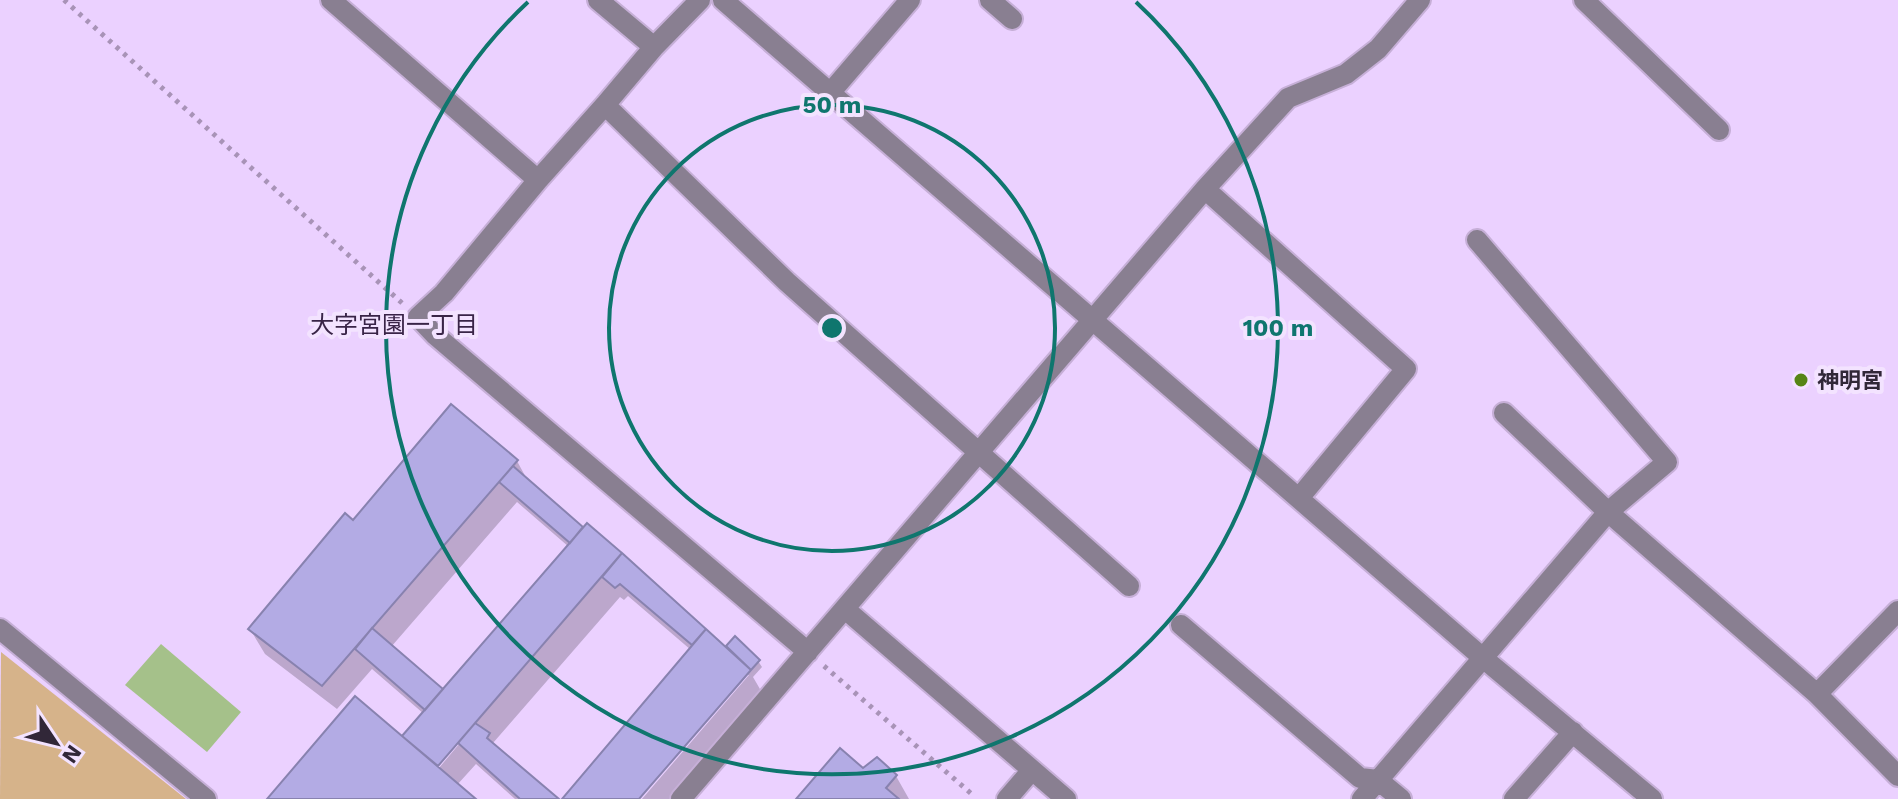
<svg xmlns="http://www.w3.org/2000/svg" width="1898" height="799" font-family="'Work Sans','Noto Sans JP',sans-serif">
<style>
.green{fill:#d6b38a}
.water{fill:#a5c18a}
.shadow{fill:#0003;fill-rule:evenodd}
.building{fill:#b3abe4;stroke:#8882af;stroke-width:2}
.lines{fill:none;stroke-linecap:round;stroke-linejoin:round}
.minor-casing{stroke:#c6afd7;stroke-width:24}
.path{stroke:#a893b7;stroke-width:5;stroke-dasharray:4 6;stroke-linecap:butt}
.minor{stroke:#897f91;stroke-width:20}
.ring{fill:none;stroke:#0f766e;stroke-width:4}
.poi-dot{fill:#568515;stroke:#f3e3ff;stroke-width:3}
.labels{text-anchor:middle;stroke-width:8;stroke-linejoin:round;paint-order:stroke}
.poi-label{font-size:22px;font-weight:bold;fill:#312738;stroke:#f3e3ff;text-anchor:start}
.neighbourhood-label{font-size:24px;fill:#392447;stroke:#f3e3ff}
.centre{fill:#0f766e;stroke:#f3e3ff;stroke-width:4}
.ring-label{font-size:24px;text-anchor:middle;font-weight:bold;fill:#0f766e;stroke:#f3e3ff;stroke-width:8;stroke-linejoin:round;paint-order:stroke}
</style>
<rect width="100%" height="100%" fill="#ebd1ff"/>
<path class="green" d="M1,652L186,799H0Z"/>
<path class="water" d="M161,644L241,712L207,752L125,685Z"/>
<path class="shadow" d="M451,406L517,461L529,483L583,531L587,526L733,656L728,646L758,661L762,667L753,677L764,696L675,799H642L749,675H744L636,799H564L691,650L628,596L624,600L620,597L493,743L556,799H515L476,764L457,785L473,799H270L402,739L424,714L372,669L337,709L265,654L250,629L354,523ZM517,502L569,547L443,692L391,647ZM458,740L460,743L433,775L430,773Z
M863,771L896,776L909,799H798Z"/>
<path class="building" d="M451,404L518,460L322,686L248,629L345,513L353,520Z
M513,466L583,527L570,543L499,482Z
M587,523L622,553L438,766L402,736Z
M622,553L706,629L692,645L620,584L615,588L602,577Z
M372,628L443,689L425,710L355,649Z
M706,629L751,670L639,799H562Z
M735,636L760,660L751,670L726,646Z
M355,696L402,736L476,799H267Z
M475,723L490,733L487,738L559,799H520L458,743Z
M840,748L863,768L877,757L897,775L886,788L899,799H796Z"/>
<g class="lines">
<defs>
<path id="minor" d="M331,0L538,180
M598,0L654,47
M700,0L654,47L605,105L538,180L444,293L418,317L435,335L808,652
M723,0L1483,658L1652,799
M990,0L1012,19
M1584,0L1719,130
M830,93L910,0
M605,105L787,282L1129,586
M1205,189L1406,369L1299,498
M1504,413L1608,512L1817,694L1898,776
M845,609L1066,799
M1181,625L1360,778L1378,780L1401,799
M0,629L206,799
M1817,694L1898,611
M681,799L1205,189L1288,98L1346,74L1378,49L1420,0
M1007,799L1032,770
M1362,799L1608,512L1667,462L1477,240
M1514,799L1573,732"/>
</defs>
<use href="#minor" class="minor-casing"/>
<path class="path" d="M64,0L402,303
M824,666L974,796"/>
<use href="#minor" class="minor"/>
</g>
<g class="ring">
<circle cx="832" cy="328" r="223"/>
<path d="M1136 2A446 446 0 1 1 528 2"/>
</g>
<circle class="poi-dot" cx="1801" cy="380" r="8"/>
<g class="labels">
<g class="poi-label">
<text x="1817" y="388">神明宮</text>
</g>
<g class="neighbourhood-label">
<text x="394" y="333">大字宮園一丁目</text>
</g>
</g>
<circle cx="832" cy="328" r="12" class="centre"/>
<g class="ring-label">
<text x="832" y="113">50 m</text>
<text x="1278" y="336">100 m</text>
</g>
<g transform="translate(56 743) rotate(125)" stroke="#f3e3ff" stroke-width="6" paint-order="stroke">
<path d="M0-6L14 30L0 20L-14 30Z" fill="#312738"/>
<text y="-12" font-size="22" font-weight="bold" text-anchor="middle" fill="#312738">N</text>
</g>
</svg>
